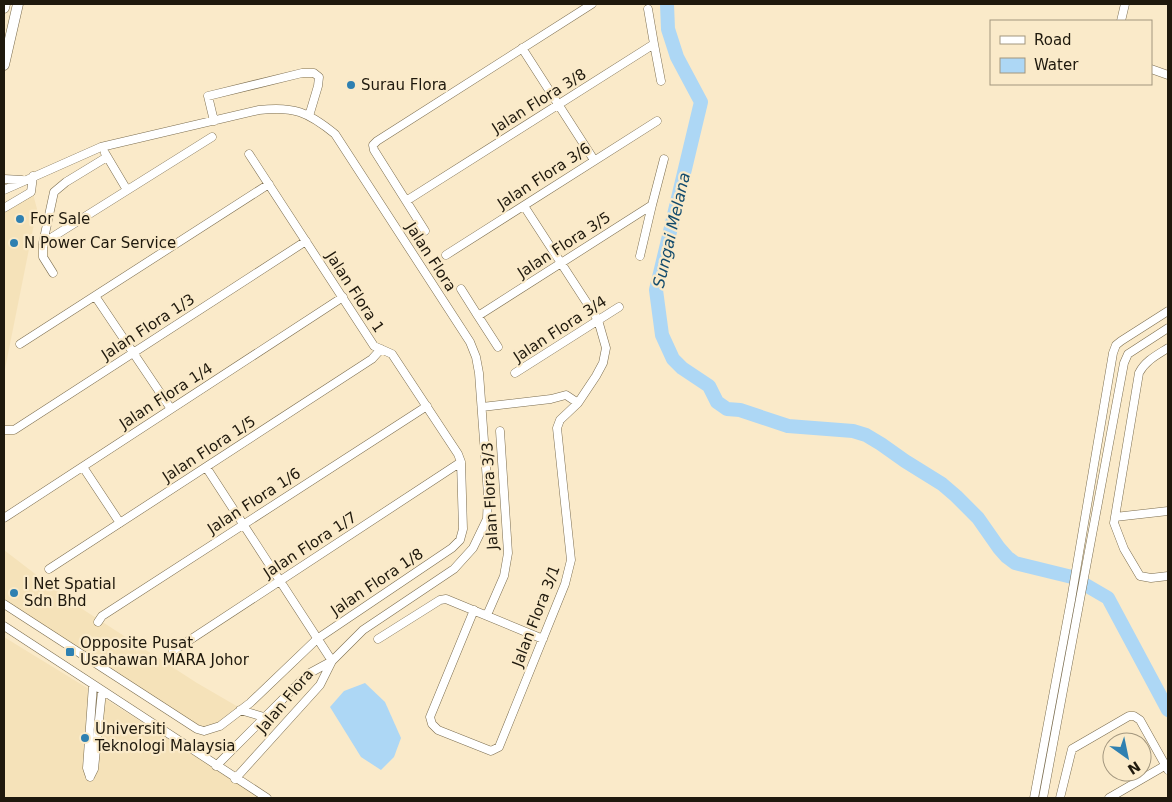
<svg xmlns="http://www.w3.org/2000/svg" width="1172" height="802" font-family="'DejaVu Sans',sans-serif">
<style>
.built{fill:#f5e2b9}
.water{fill:#add7f5}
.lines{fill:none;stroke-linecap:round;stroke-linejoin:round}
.river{stroke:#add7f5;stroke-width:14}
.minor-casing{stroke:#7b6d4f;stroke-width:9}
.major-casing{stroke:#7b6d4f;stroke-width:11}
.minor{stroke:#fff;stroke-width:8}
.major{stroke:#fff;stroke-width:10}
.poi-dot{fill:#2f80b1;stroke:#faeac9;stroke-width:2}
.labels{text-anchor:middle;stroke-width:4.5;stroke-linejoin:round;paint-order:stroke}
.poi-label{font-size:15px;fill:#1f190d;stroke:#faeac9;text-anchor:start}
.street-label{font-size:15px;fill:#1f190d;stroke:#faeac9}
.water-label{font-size:16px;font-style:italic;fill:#144c6d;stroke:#faeac9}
</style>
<rect width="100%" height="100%" fill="#faeac9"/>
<path class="built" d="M33,194L37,209L4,374V205Z
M4,550L73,603L197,683L240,708L221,728L195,731L4,608Z
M4,637L110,702L262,798H4Z"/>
<path class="water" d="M365,683L385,702L401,738L394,757L381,770L361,757L330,707L344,691Z"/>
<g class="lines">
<path class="river" d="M667,4L668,29L677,57L701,102L656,290L662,335L673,359L682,368L709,386L717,402L727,409L740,410L788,426L853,431L866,435L881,444L905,461L942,484L956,496L978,518L999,548L1007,557L1015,563L1072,577L1108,598L1168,710"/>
<defs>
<path id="minor" d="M648,9L654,44
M1121,21L1125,4
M522,48L594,160
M1151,69L1168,75
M214,121L208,96L302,73H314L319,77L318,86L309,116
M105,153L127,190
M4,179L22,180
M4,190L101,147L259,110C294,106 308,112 335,134L470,342L476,357L479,373L488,495L487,519L473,548L454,569L363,630L332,661L308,674L216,766
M406,201L654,44L661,81
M4,208L31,192L33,176
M425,231L374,150L373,145L377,141L592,4
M43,243L212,137
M446,255L657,121
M640,256L652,205
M53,273L43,257V243L54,192L66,182L107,157
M461,289L478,316L652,205L664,159
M95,296L171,409
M478,316L498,347
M20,344L269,184
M1168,348C1157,355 1145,361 1139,373L1114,523L1124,549L1140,576L1151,578L1168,576
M515,373L619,307
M482,407L551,399L566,395L578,403
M4,430H14L306,241
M83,467L120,523
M206,467L332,661
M1115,517L1168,511
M4,518L343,297
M49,569L372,359L381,349
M4,604L197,729L204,731L220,726L250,703L317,639L452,548L460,540L463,529L461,462L458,454L392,354L374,346L249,154
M474,610L430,717L432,724L438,730L491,751L499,747L565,584L571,560L557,428L560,420L578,403L596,376L603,363L606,348L598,320L524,206
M487,615L504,576L508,553L500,431
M98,622L102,616L427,406
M4,626L267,798
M378,639L440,600L446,599L543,639
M173,651L461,462
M240,710L264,717
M90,777L87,768L93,685
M90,777L94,769L102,691
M235,779L320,685L332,661
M1034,798L1071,600L1113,353L1116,345L1121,341L1168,311
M1043,798L1124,363L1128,354L1168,328
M1060,798L1072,749L1129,716H1134L1140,720L1168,770
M1109,798L1166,765"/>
<path id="major" d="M4,8L5,4
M4,65L18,4"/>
</defs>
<use href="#minor" class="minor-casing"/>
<use href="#major" class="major-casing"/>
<use href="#minor" class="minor"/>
<use href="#major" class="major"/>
</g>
<g class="poi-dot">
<circle cx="351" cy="85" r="5"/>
<circle cx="20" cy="219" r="5"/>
<circle cx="14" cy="243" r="5"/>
<circle cx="14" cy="593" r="5"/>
<rect x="65" y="647" width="10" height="10" rx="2.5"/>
<circle cx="85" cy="738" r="5"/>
</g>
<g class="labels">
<g class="poi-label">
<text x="361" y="90">Surau Flora</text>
<text x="30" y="224">For Sale</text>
<text x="24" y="248">N Power Car Service</text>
<text x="24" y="589">I Net Spatial<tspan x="24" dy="17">Sdn Bhd</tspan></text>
<text x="80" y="648">Opposite Pusat<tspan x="80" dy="17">Usahawan MARA Johor</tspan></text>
<text x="95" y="734">Universiti<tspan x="95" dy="17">Teknologi Malaysia</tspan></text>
</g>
<g class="street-label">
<text transform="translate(539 101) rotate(-32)" y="5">Jalan Flora 3/8</text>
<text transform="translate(544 176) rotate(-33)" y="5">Jalan Flora 3/6</text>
<text transform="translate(564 245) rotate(-33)" y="5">Jalan Flora 3/5</text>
<text transform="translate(431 257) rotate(57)" y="5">Jalan Flora</text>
<text transform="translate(355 292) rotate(57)" y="5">Jalan Flora 1</text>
<text transform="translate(148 327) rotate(-33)" y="5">Jalan Flora 1/3</text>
<text transform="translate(560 329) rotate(-33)" y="5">Jalan Flora 3/4</text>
<text transform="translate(166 396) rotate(-33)" y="5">Jalan Flora 1/4</text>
<text transform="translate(209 449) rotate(-33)" y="5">Jalan Flora 1/5</text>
<text transform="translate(490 496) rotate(-93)" y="5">Jalan Flora 3/3</text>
<text transform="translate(254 501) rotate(-33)" y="5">Jalan Flora 1/6</text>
<text transform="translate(310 545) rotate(-33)" y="5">Jalan Flora 1/7</text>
<text transform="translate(377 582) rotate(-34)" y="5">Jalan Flora 1/8</text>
<text transform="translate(536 616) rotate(-69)" y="5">Jalan Flora 3/1</text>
<text transform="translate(285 701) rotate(-50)" y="5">Jalan Flora</text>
</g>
<g class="water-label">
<text transform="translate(671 230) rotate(-77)" y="6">Sungai Melana</text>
</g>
</g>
<rect width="1172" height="802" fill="none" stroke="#1f190d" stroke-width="10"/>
<rect x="990" y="20" width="162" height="65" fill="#faeac9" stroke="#a2967e"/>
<rect x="1000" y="36" width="25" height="8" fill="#ffffff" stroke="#a2967e"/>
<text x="1034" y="45" font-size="15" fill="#1f190d">Road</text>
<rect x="1000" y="58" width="25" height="15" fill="#add7f5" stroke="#a2967e"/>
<text x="1034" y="70" font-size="15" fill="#1f190d">Water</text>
<g transform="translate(1127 757) rotate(147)"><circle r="24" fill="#faeac9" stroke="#a2967e"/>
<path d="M0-4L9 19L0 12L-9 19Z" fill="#2f80b1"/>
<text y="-8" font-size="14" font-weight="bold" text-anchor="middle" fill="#1f190d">N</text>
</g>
</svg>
